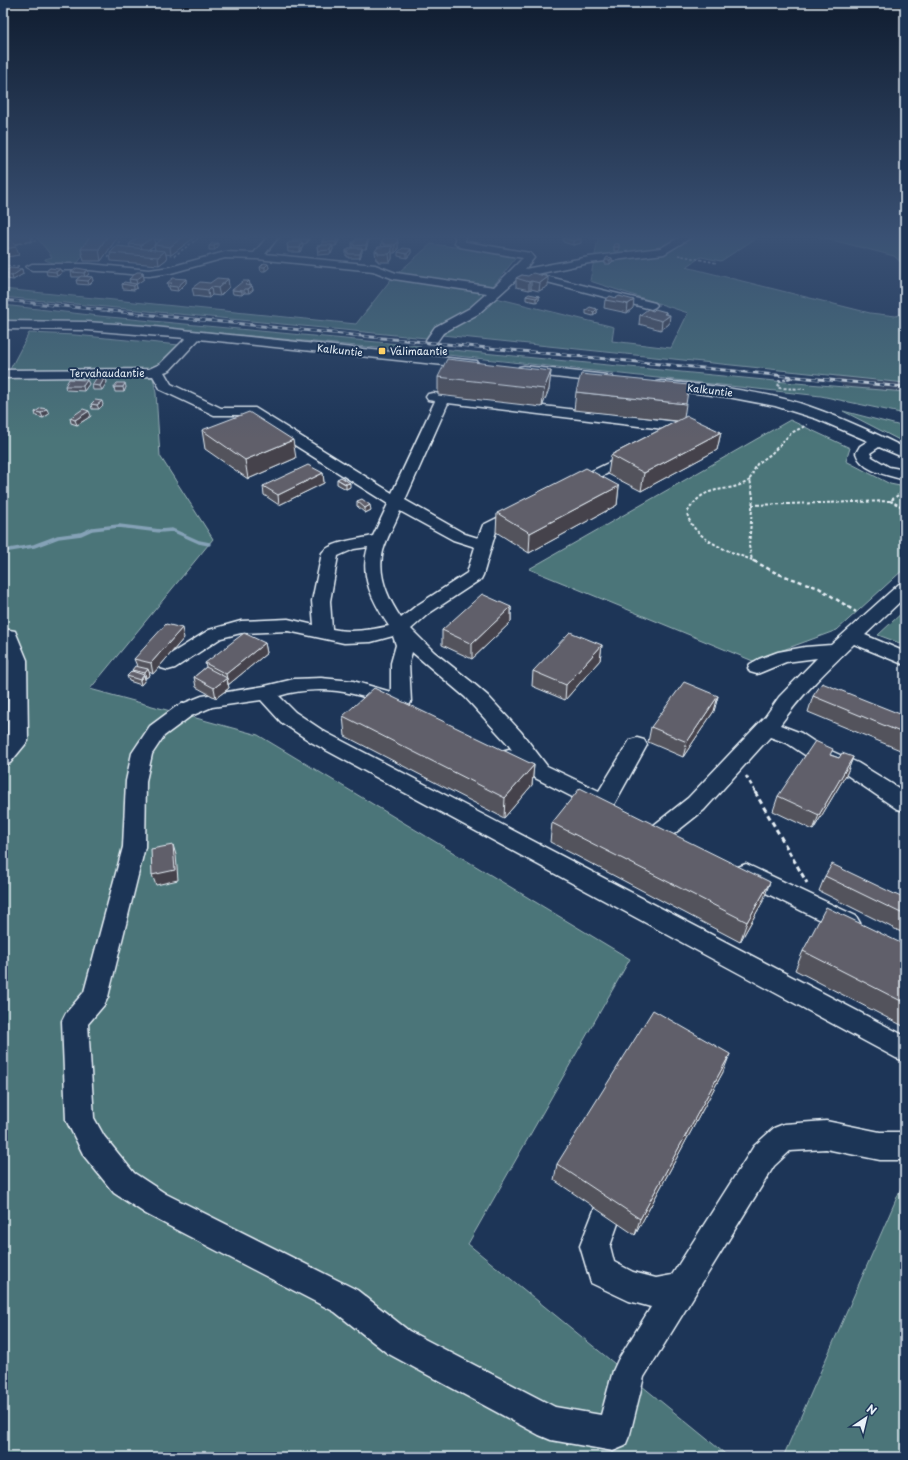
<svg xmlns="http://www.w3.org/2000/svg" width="908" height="1460" font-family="'Playpen Sans',sans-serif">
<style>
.built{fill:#31425d}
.green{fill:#4c7579;stroke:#9ab3b8}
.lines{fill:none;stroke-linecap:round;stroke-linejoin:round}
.stream{stroke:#85a2b7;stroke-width:3.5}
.minor-casing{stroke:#e8f1f8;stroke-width:3}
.path-far3{stroke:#e8f1f8;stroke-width:1.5;stroke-dasharray:2.5 2;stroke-linecap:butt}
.path-far2{stroke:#e8f1f8;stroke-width:2;stroke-dasharray:3 2;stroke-linecap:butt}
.path-far1{stroke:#e8f1f8;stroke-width:2.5;stroke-dasharray:4 3;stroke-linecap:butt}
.path{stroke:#e8f1f8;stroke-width:3;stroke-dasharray:5 3.5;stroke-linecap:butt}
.minor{fill:#1d3557;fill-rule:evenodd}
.rail-casing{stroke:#e8f1f8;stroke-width:3}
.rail{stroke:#1d3557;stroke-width:2;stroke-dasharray:5.5;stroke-linecap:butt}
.wall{fill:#53525c;stroke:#e8f1f8;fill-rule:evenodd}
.shaded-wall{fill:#44424b;stroke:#e8f1f8}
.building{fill:#615f6b;stroke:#e8f1f8}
.poi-dot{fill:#ffd166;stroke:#1d3557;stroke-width:1.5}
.labels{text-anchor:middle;stroke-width:4;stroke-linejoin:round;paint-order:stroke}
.far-street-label{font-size:10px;fill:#e8f1f8;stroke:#1d3557}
.far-poi-label{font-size:10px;fill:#e8f1f8;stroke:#1d3557;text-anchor:start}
</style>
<rect width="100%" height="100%" fill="#1d3557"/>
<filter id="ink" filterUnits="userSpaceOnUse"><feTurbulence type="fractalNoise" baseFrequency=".025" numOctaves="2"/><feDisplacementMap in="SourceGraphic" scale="8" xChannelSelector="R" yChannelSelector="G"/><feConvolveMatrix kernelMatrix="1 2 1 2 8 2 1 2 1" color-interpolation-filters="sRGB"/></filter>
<g filter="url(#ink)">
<path class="built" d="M834,376L905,383V401L853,398Z"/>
<path class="green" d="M35,235H104L97,238L76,265L56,264L45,260V259L52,257Z
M580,235H761L721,261L701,257L686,267L870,313L896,316L905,313V383L442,335L455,324L484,310L496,298L614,327L612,341L671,348L688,313L590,281L598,239Z
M813,235H905V266L894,256Z
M431,244L518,255C504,273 490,291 474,306C458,320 437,318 426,338L3,297V289L356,324L392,278Z
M3,305L99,316L420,346V352L135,325L79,322H3Z
M29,333L75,335L179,345L159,368L152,372L156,393L160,456L213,539L90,689L258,735L630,959L468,1244L729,1457H3V378L6,377Z
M441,349L796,383L905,392V414L821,396L439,354Z
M843,411L905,427V443Z
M790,420L850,448L846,461L890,484L905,487V568L837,630L753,661L529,569Z
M905,610V645L878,635Z
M905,1179V1457H783Z"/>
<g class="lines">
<path class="stream" d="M3,551L34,546L58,537L81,534L92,529L119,526L160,531L172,530L199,542L209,544"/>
<defs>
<path id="minor" d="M269,235H280L265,254L375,265L396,273L494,287L523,258L460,247L455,243V235H465V242H467L530,253L534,258L525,269L589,257L661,248L683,235H695L664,254L589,263L537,274L655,303L657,305L655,307L651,309L524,276L518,278L478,314L443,333L436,343H428L426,340L435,327L470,308L487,293L394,279L373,271L257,259L225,258L171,273L149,276L90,270H32L26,267L32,264H90L149,270L170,267L225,252L254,253Z
M3,321L86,322L145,326L477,361L478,364L477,367L472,368L199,339L170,370L164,372L171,384L221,408H255L392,493L435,401L428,400L426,397L428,394L433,393L686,423L691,424L693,427C688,434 680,437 672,435L670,432L672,430L448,403L405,500L465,534L478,538L483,525L515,509L521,507L527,509L529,512L527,515L496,531L483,575L481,579L428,614L411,629L434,652L473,683L488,696L521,732L547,766L599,791L630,740L637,738L644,740L647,745L612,808L604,810L594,808L502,761L499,756L502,751L509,749L512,750L507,743L465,697L412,652L409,663L411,702L408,707L401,709C385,704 369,698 353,694C330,688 302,689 279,696L295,712L325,732L905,1036V1061L896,1058L311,742L281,722L261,700L212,707L191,716L164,736L152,754L146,781L145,847L108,997L104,1005L88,1024L94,1118L104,1136L134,1173L166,1194L357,1290L409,1331L555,1407L601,1415L613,1371L618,1360L651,1307L629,1301L591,1283L580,1246L596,1205L606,1200L616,1205L621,1215L610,1246L614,1262L633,1272L656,1278L672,1275L754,1146L774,1128L784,1124L826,1121L880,1132H905V1160H880L826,1149L790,1151L774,1166L644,1377L630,1434L625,1446L613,1451L551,1440L539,1435L387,1353L335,1312L146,1214L114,1193L84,1156L66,1120L62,1021L66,1013L84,992L123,847L126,781L132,753L150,726L177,706L202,696L265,686L294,679L321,678L353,681L391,692V663L396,645L393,636L371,642L344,643L288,631L241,633L221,638L175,668L168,670L161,668L159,664L161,660L209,630L241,621L288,619L314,625L312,601L322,553C330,542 359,539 373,536L388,504L247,415H214L161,390L153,376L3,378V370L149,369L160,364L186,338L86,330L3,329ZM400,511L453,540L475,547L467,573L416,606L401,618C388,599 377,575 383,551C387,537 395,524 400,511ZM368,547C359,576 373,602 389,626C370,630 351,633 332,629L330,601L338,556L354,549Z
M524,366L607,375L612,376L614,379L612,382L607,383L519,373L517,370L519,367Z
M661,381C707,385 754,390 799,403C836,415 871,431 905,448V458L879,447L870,453L872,457L889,467L905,470V480C888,475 862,472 856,453L860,446L868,441L817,419L775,406L728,397L656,388L654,385L656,382Z
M633,451L638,452L640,455L638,458L577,489L572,491L567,489L564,486L567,483Z
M905,583V597L865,635L905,652V665L854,644C827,670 801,695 780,725L801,733L822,747L858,763L905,792V811L897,809L844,773L808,757L787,743L770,737L704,810L670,837L662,840L654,837L651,831L654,825L688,798L765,717L779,697L817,658L786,662L757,674L750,672L748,668L750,664L759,659L778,652L805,647L831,645L899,584Z
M3,629L15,631L27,660L28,741L10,763L3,765V745L8,739L9,660L3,644Z
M746,864L856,916L860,923L856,930L848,933L840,930L738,879L735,873L738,867Z"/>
</defs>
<use href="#minor" class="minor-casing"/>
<path class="path-far3" d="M11,245L35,241L31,235
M678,255L717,263
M174,256L200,237L186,235
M108,258L121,239
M3,266H20
M787,379L793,378"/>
<path class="path-far2" d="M791,378L779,381L778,388L805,389
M750,480C725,496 706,480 687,513C693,540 729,551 752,560
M890,501L905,508
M752,505L890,501L905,490
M755,562L752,560L749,546L753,497L750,479L757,464L771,454L791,433L807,425"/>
<path class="path-far1" d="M754,561L776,573L819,588L856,612
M746,776L756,793"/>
<path class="path" d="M755,792L807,883"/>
<use href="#minor" class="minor"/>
<defs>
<path id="rail" d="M3,300L382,338L905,387"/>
</defs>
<use href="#rail" class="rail-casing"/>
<use href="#rail" class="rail"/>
</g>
<path class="wall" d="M3,235H30L32,241L14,244L19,255L6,257L3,252Z
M122,235H195V237L171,255L166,254L167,259L159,265L111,261L110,253L130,247L129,244L138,237ZM154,239L161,240L155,244ZM154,245L155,250L149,249Z
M226,235H250L247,238Z
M295,235H310V237L307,243L303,244V246L300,252H288L287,244L293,242V238Z
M340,235H354V236L342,237Z
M362,235H379V239L368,240V243L366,249H362V252L360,258H348V256H346V252L352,248V244L355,242L366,239Z
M396,235H411L410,236Z
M339,236V240L336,246H333V249L331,254L318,255L317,246H319L322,245V241Z
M580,237L581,243L573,245L563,242V238Z
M117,238L101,261H84L81,249Z
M397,238L398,250L395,253H392V259L390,262H378V260H376L375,251L382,247L381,243Z
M212,243L218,247L215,250H209V246Z
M614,244L619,247V251H614Z
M411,249V253L407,258L398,256V252Z
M612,258V262L610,264H605V260Z
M268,264L269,268L265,271H261L260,267Z
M50,268L62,273L57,276L47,275L46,271Z
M22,269L23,274L13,280L7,279V277H4L3,272Z
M88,270L89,274L85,276L92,277L93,281L89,285L77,284L76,280L80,277H72L71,272Z
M143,272L144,279L136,284L137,288L134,290L123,289L122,284L130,283L129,279L134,275V274Z
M522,275L548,286L539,291L531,289L529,290L516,287V278Z
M186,279V283L178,291L170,290L169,287H168L167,283Z
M228,279L229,287L220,296L212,295L209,298L194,296L192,288Z
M249,281L250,285L252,286L253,290L249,293H244L242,295L233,294L232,290Z
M526,296H539V300L536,302L526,300Z
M616,298L633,308L627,313L604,308L605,300Z
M597,309V313L593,316L586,314V310Z
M653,311L666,312V314L669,324L661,330L639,324L640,315Z
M551,371L549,389L542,407L438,395V377Z
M105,377L107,382L102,390H93L92,385Z
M87,380L89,384L84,391L66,390L65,386Z
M114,387H126L124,392H115Z
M576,392L686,404L684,418L721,432L717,450L641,491L608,474L611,455L677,421L574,410Z
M91,404L103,405L99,409H92Z
M35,412L49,414L43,418L36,416Z
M91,416L77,425L71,423L70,418Z
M202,430L296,458L248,479L205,449Z
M323,473L324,483L279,505L264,495L263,486Z
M337,479L350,487L346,489L337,484Z
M619,486L617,505L529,553L496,532L497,513Z
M357,501L371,510L365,513L357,506Z
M511,607V622L472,659L442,645V630Z
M184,638L153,674L149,672L150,675L146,678H145V680L141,685L129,681L127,676L133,672L132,670L137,666L134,659Z
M265,643L267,653L228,685L229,688L216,698L196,687L194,677L206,667L205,663Z
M602,645L600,660L565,700L532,686L533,671Z
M718,696L714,711L683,757L648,742L651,727Z
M813,696L905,716V752L808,712Z
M343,716L534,765L532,785L504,818L345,736Z
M831,755L839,758L853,757L847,773L813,830L773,811L778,796Z
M552,823L763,901L740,942L550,842Z
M825,876L905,899V934L819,891Z
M905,945V1027L795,970L803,951Z
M723,1072L635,1235L554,1180L557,1164Z"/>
<path class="shaded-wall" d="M17,235H30L32,241L3,246V238Z
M108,235H116L117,238L101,261L99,249Z
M160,235H168L161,240Z
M185,235H195V237L171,255L170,247Z
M309,235H310V237L307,243V239Z
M598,235H605V237L598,238Z
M339,236V240L336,246V242Z
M154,237L155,245L143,253L141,245Z
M580,237L579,239H581V243L573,245V241Z
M368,239V243L366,249V245Z
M302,242L303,246L300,252V248Z
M398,242V250L395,253V245Z
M218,243V247L215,250L214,246Z
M332,245L333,249L331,254L330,250Z
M16,247L19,255L6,257L4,249Z
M362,248V252L360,258V254Z
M411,249V253L407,258V254Z
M165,251L167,259L159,265L158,257Z
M392,251V259L390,262L389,254Z
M612,258V262L610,264V260Z
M268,264L269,268L265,271V267Z
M22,269L23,274L13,280L12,276Z
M60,269L62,273L57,276L56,272Z
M88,270L89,274L85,277L84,273Z
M143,272L144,279L137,284L136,280L141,274Z
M92,277L93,281L89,285L88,281Z
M548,277V286L539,291L540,283Z
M186,279V283L178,291L177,287Z
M228,279L229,287L220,296L218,288Z
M249,281L250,285L246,289L245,285Z
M531,281V289L529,290V282Z
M136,284L137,288L134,290V286Z
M252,286L253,290L249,293L248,289Z
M211,287L212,295L209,298L208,290Z
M244,289V293L242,295V291Z
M539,296V300L536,302V298Z
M634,300L633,308L627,313L628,304Z
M597,309V313L593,316L594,312Z
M666,312L665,319L670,315L669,324L661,330L662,321L664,314Z
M551,371L549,389L542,407L544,389Z
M105,377L107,382L102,390L100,386Z
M87,380L89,384L84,391L83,386Z
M125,383L126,387L124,392L123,387Z
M102,401L103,405L99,409L97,405Z
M47,409L49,414L43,418L41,413Z
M89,411L91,416L77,425L75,420Z
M721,432L717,450L641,491L644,473Z
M293,440L296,458L248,479L245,460Z
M323,473L324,483L279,505L278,495Z
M350,483V487L346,489V484Z
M619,486L617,505L529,553L530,533Z
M370,505L371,510L365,513V508Z
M511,607V622L472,659V644Z
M182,628L184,638L153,674L151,663Z
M265,643L267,653L228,685L226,674Z
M602,645L600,660L565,700L566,685Z
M148,669L150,675L146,678L145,673Z
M144,675L145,680L141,685L140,680Z
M227,678L229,688L216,698L214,688Z
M718,696L714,711L683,757L687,742Z
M853,757L847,773L813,830L819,815Z
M534,765L532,785L504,818L505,798Z
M173,845L176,855L178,880L156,885L152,875Z
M770,882L763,901L740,942L747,922Z
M730,1054L723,1072L635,1235L640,1219Z"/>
<path class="building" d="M3,235H17L3,238Z
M91,235H108L99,249H81Z
M141,235L154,237L141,245L129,244Z
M168,235H185L170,247L154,245Z
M295,235H309L307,239L295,240L296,238H293Z
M570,235L580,237L578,238L581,239L573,241L563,238Z
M326,236H339L336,242H324L325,241H322Z
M384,238H397L398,242L395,245H384V243H381Z
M355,239H368L366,245L354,246V244H352V242H355Z
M11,240L16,247L4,249L3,248V241Z
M290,242H302L300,248H288L287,244Z
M212,243H218L214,246H209Z
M614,244H619V247H614Z
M320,245H332L330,250L318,251L317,246H319Z
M117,246L165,251L158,257L110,253Z
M392,246V251L389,254H378V252L375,251L378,247Z
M349,248H362L360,254H348V252H346V250H349Z
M403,248L411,249L407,254L398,252Z
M607,257L612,258L610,260H605Z
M264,263L268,264L265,267H260Z
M10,268L22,269L12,276L6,275L8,273H3Z
M50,268L60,269L56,272L46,271Z
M77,268L88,270L84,273L71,272Z
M137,272H143L141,274L143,275L136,280L129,279L135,274H134Z
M533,273L548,277L540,283L531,281L529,282L516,278L522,275L528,276Z
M81,276L92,277L88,281L76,280Z
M173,278L186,279L177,287L169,286L172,283H167Z
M217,278L228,279L218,288L211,287L208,290L192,288L200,282L210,283Z
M243,281H249L245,285L252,286L248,289H244L242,291L232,290Z
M124,282L136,284L134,286L122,284Z
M529,294L539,296L536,298L526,296Z
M610,296L616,298L619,296L634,300L628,304L605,300Z
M590,307L597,309L594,312L586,310Z
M648,309L653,311L655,309L666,312L664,314L670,315L662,321L640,315Z
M447,359L551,371L544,389L438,377Z
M581,374L689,385L686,404L576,392Z
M97,377H105L100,386L92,385Z
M69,379L87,380L83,386H65Z
M117,383H125L123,387H114Z
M95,400L102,401L97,405L91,404Z
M41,408L47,409L41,413L35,412Z
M83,409L89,411L75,420L70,418Z
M249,412L293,440L245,460L202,430Z
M687,416L721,432L644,473L611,455Z
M308,465L323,473L278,495L263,486Z
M586,468L619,486L530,533L497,513Z
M341,477L350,483L346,484L337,479Z
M362,499L370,505L365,508L357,501Z
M482,594L511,607L472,644L442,630Z
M166,624L182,628L151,663L134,659Z
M570,632L602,645L566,685L533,671Z
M244,633L265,643L226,674L205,663Z
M135,666L148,669L145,673L132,670Z
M206,667L227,678L214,688L194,677Z
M132,671L144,675L140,680L127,676Z
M684,682L718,696L687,742L651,727Z
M822,683L905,716V734L813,696Z
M374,688L534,765L505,798L343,716Z
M815,741L833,749L830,755L839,758L842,753L853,757L819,815L778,796Z
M580,788L770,882L747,922L552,823Z
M173,845L175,870L152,875L151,849Z
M832,864L905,899V915L825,876Z
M826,907L905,945V1003L803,951Z
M653,1010L730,1054L640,1219L557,1164Z"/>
</g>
<linearGradient id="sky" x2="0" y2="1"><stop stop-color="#101d30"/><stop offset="0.54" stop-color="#3a5174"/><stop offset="1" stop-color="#3a5174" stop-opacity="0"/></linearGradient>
<rect width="908" height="439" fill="url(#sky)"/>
<rect class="poi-dot" x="378" y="347" width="8" height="8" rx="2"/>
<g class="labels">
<g class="far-street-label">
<text transform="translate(340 350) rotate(6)" y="4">Kalkuntie</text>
<text x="107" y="377">Tervahaudantie</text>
<text transform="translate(710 390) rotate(7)" y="4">Kalkuntie</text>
</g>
<g class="far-poi-label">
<text x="390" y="355">Välimaantie</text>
</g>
</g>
<rect width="908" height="1460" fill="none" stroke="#1d3557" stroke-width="16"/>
<rect x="8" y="8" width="892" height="1444" fill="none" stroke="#e8f1f8" stroke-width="1.5" filter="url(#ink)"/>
<g transform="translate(866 1418) rotate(35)" stroke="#1d3557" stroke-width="3" paint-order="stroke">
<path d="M0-3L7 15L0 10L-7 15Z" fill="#e8f1f8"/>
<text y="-6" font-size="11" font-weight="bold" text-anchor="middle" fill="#e8f1f8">N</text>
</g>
</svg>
